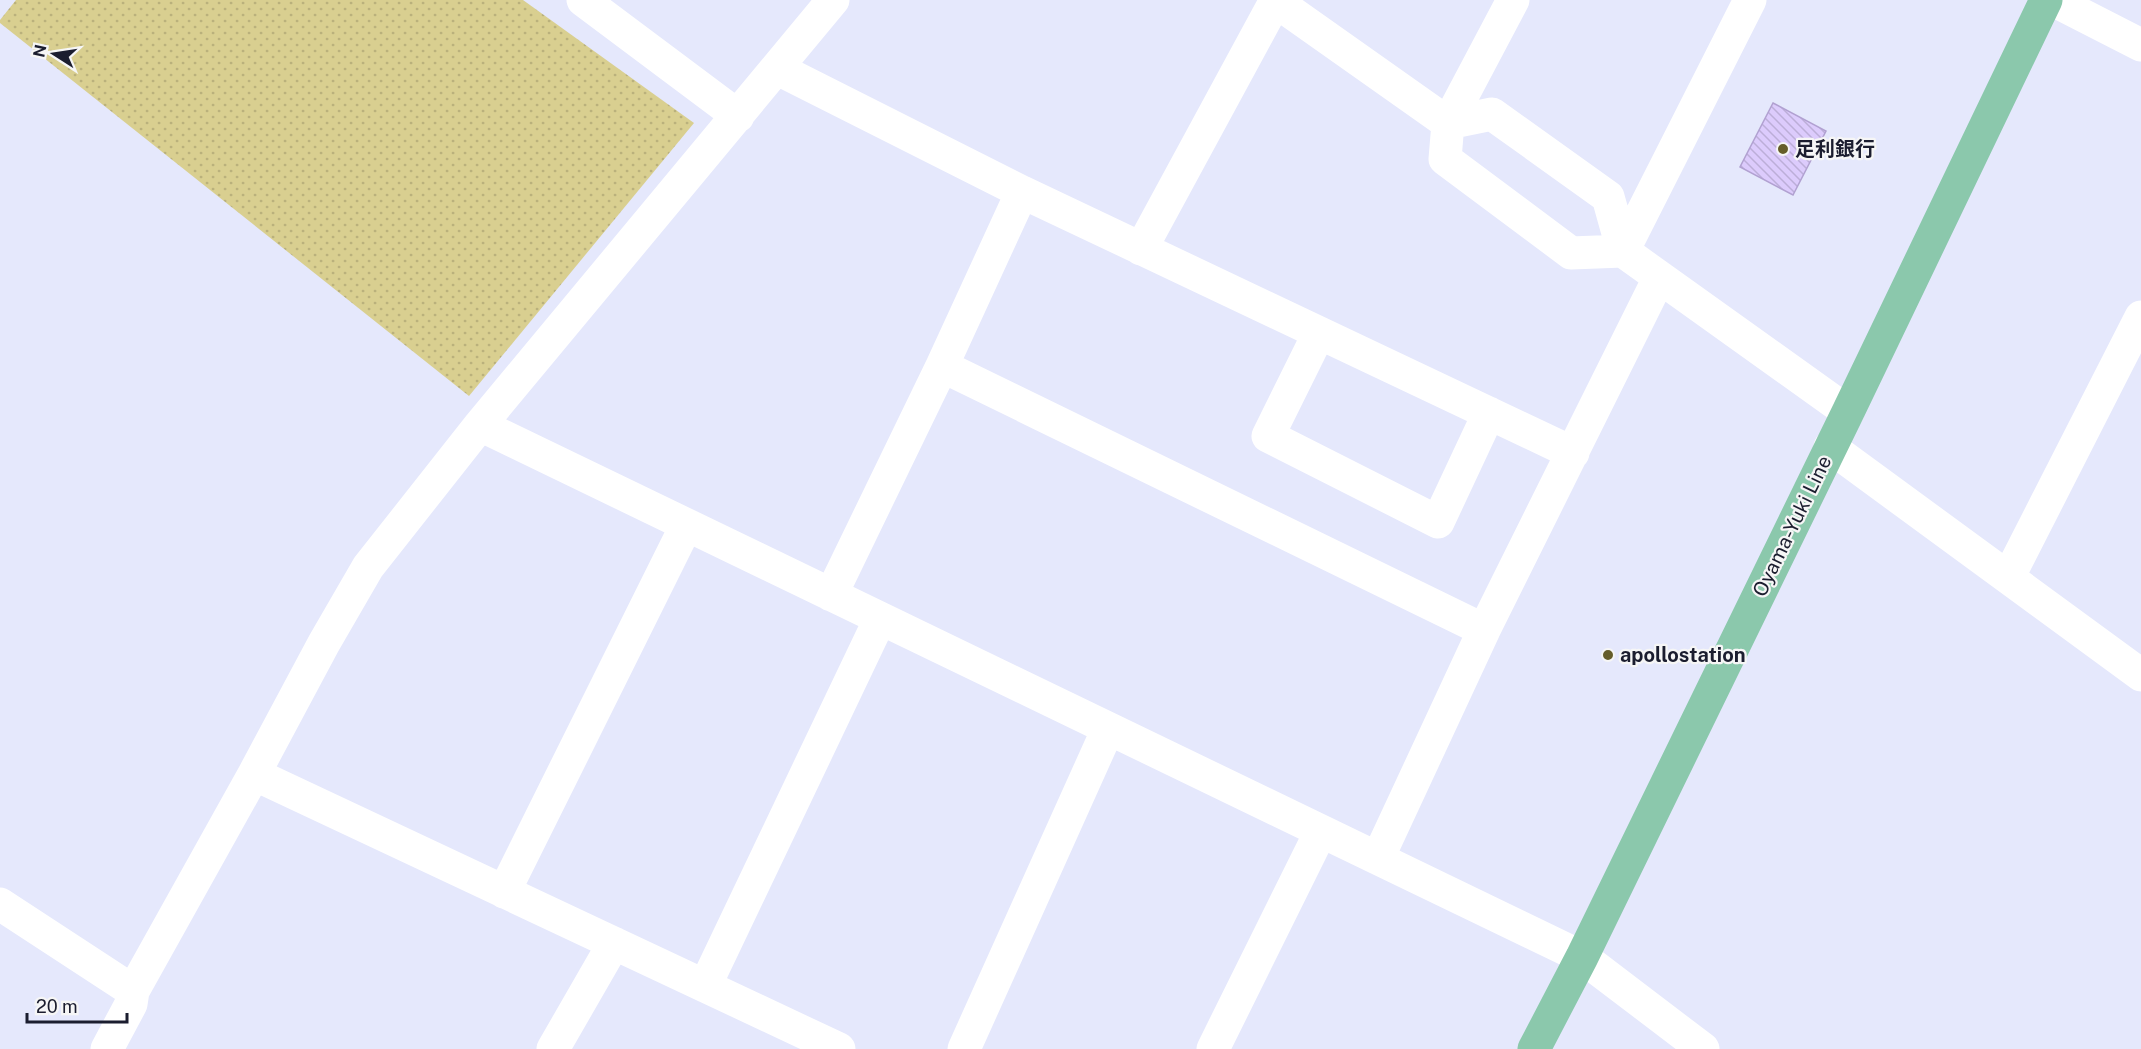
<svg xmlns="http://www.w3.org/2000/svg" width="2141" height="1049" font-family="'Public Sans','Noto Sans JP',sans-serif">
<style>
.green{fill:url(#green-dots)}
.building{fill:url(#building-back-hatch);stroke:#b1a1d1;stroke-width:1.5}
.lines{fill:none;stroke-linecap:round;stroke-linejoin:round}
.minor{stroke:#fff;stroke-width:33}
.major{stroke:#8bc8ac;stroke-width:33}
.poi-dot{fill:#655d2a;stroke:#f6f6f6;stroke-width:2}
.labels{text-anchor:middle;stroke-width:4.5;stroke-linejoin:round;paint-order:stroke}
.poi-label{font-size:20px;font-weight:bold;fill:#1b1d2f;stroke:#f6f6f6;text-anchor:start}
.street-label{font-size:20px;fill:#1b1d2f;stroke:#f6f6f6}
</style>
<defs>
<pattern id="green-dots" width="8" height="8" patternUnits="userSpaceOnUse" patternTransform="scale(1.5)"><rect width="8" height="8" fill="#d9cf90"/><path d="M2 2h.1M6 6h.1" fill="none" stroke="#bab17c" stroke-width="1.8" stroke-linecap="round"/></pattern>
<pattern id="building-back-hatch" width="6" height="6" patternUnits="userSpaceOnUse" patternTransform="scale(1.5)"><rect width="6" height="6" fill="#dccbfc"/><path d="M-1 5l2 2M0 0l6 6M5-1l2 2" fill="none" stroke="#bcaed8"/></pattern>
</defs>
<rect width="100%" height="100%" fill="#e5e8fc"/>
<path class="green" d="M16,0H523L694,123L469,396L0,23V20Z"/>
<path class="building" d="M1773,103L1826,131L1793,195L1740,167Z"/>
<g class="lines">
<path class="minor" d="M583,0L738,116
M1274,0L1448,123L1513,0
M2053,0L2141,45
M778,69L1022,192L1573,453
M1141,249L1276,0
M1623,251L1571,253L1445,159L1448,123L1492,114L1608,197L1623,251L1848,412
M1623,251L1750,0
M1319,333L1268,436L1438,522L1489,413
M942,366L1484,630
M480,425L1582,957L1703,1049
M1830,447L2141,675
M2009,576L2141,317
M831,595L942,366L1022,192
M254,774L839,1049
M1378,858L1484,630L1659,278
M504,892L686,526
M0,904L133,991
M705,986L880,619
M107,1049L131,1004L133,991L254,774L324,643L368,567L480,425L833,0
M553,1049L614,943
M964,1049L1108,729
M1213,1049L1321,831"/>
<path class="major" d="M1534,1049L1582,957L1848,412L2046,0"/>
</g>
<g class="poi-dot">
<circle cx="1783" cy="149" r="6"/>
<circle cx="1608" cy="655" r="6"/>
</g>
<g class="labels">
<g class="poi-label">
<text x="1795" y="156">足利銀行</text>
<text x="1620" y="662">apollostation</text>
</g>
<g class="street-label">
<text transform="translate(1792 526) rotate(-64)" y="7">Oyama-Yuki Line</text>
</g>
</g>
<g transform="translate(54 54) rotate(282)" stroke="#f6f6f6" stroke-width="4.5" paint-order="stroke">
<path d="M0-4.5L10 22L0 15L-10 22Z" fill="#1b1d2f"/>
<text y="-9" font-size="16" font-weight="bold" text-anchor="middle" fill="#1b1d2f">N</text>
</g>
<path d="M27 1013v9h100v-9" fill="none" stroke="#1b1d2f" stroke-width="3"/>
<text x="36" y="1013" font-size="18" fill="#1b1d2f" stroke="#f6f6f6" stroke-width="4.5" paint-order="stroke">20 m</text>
</svg>
